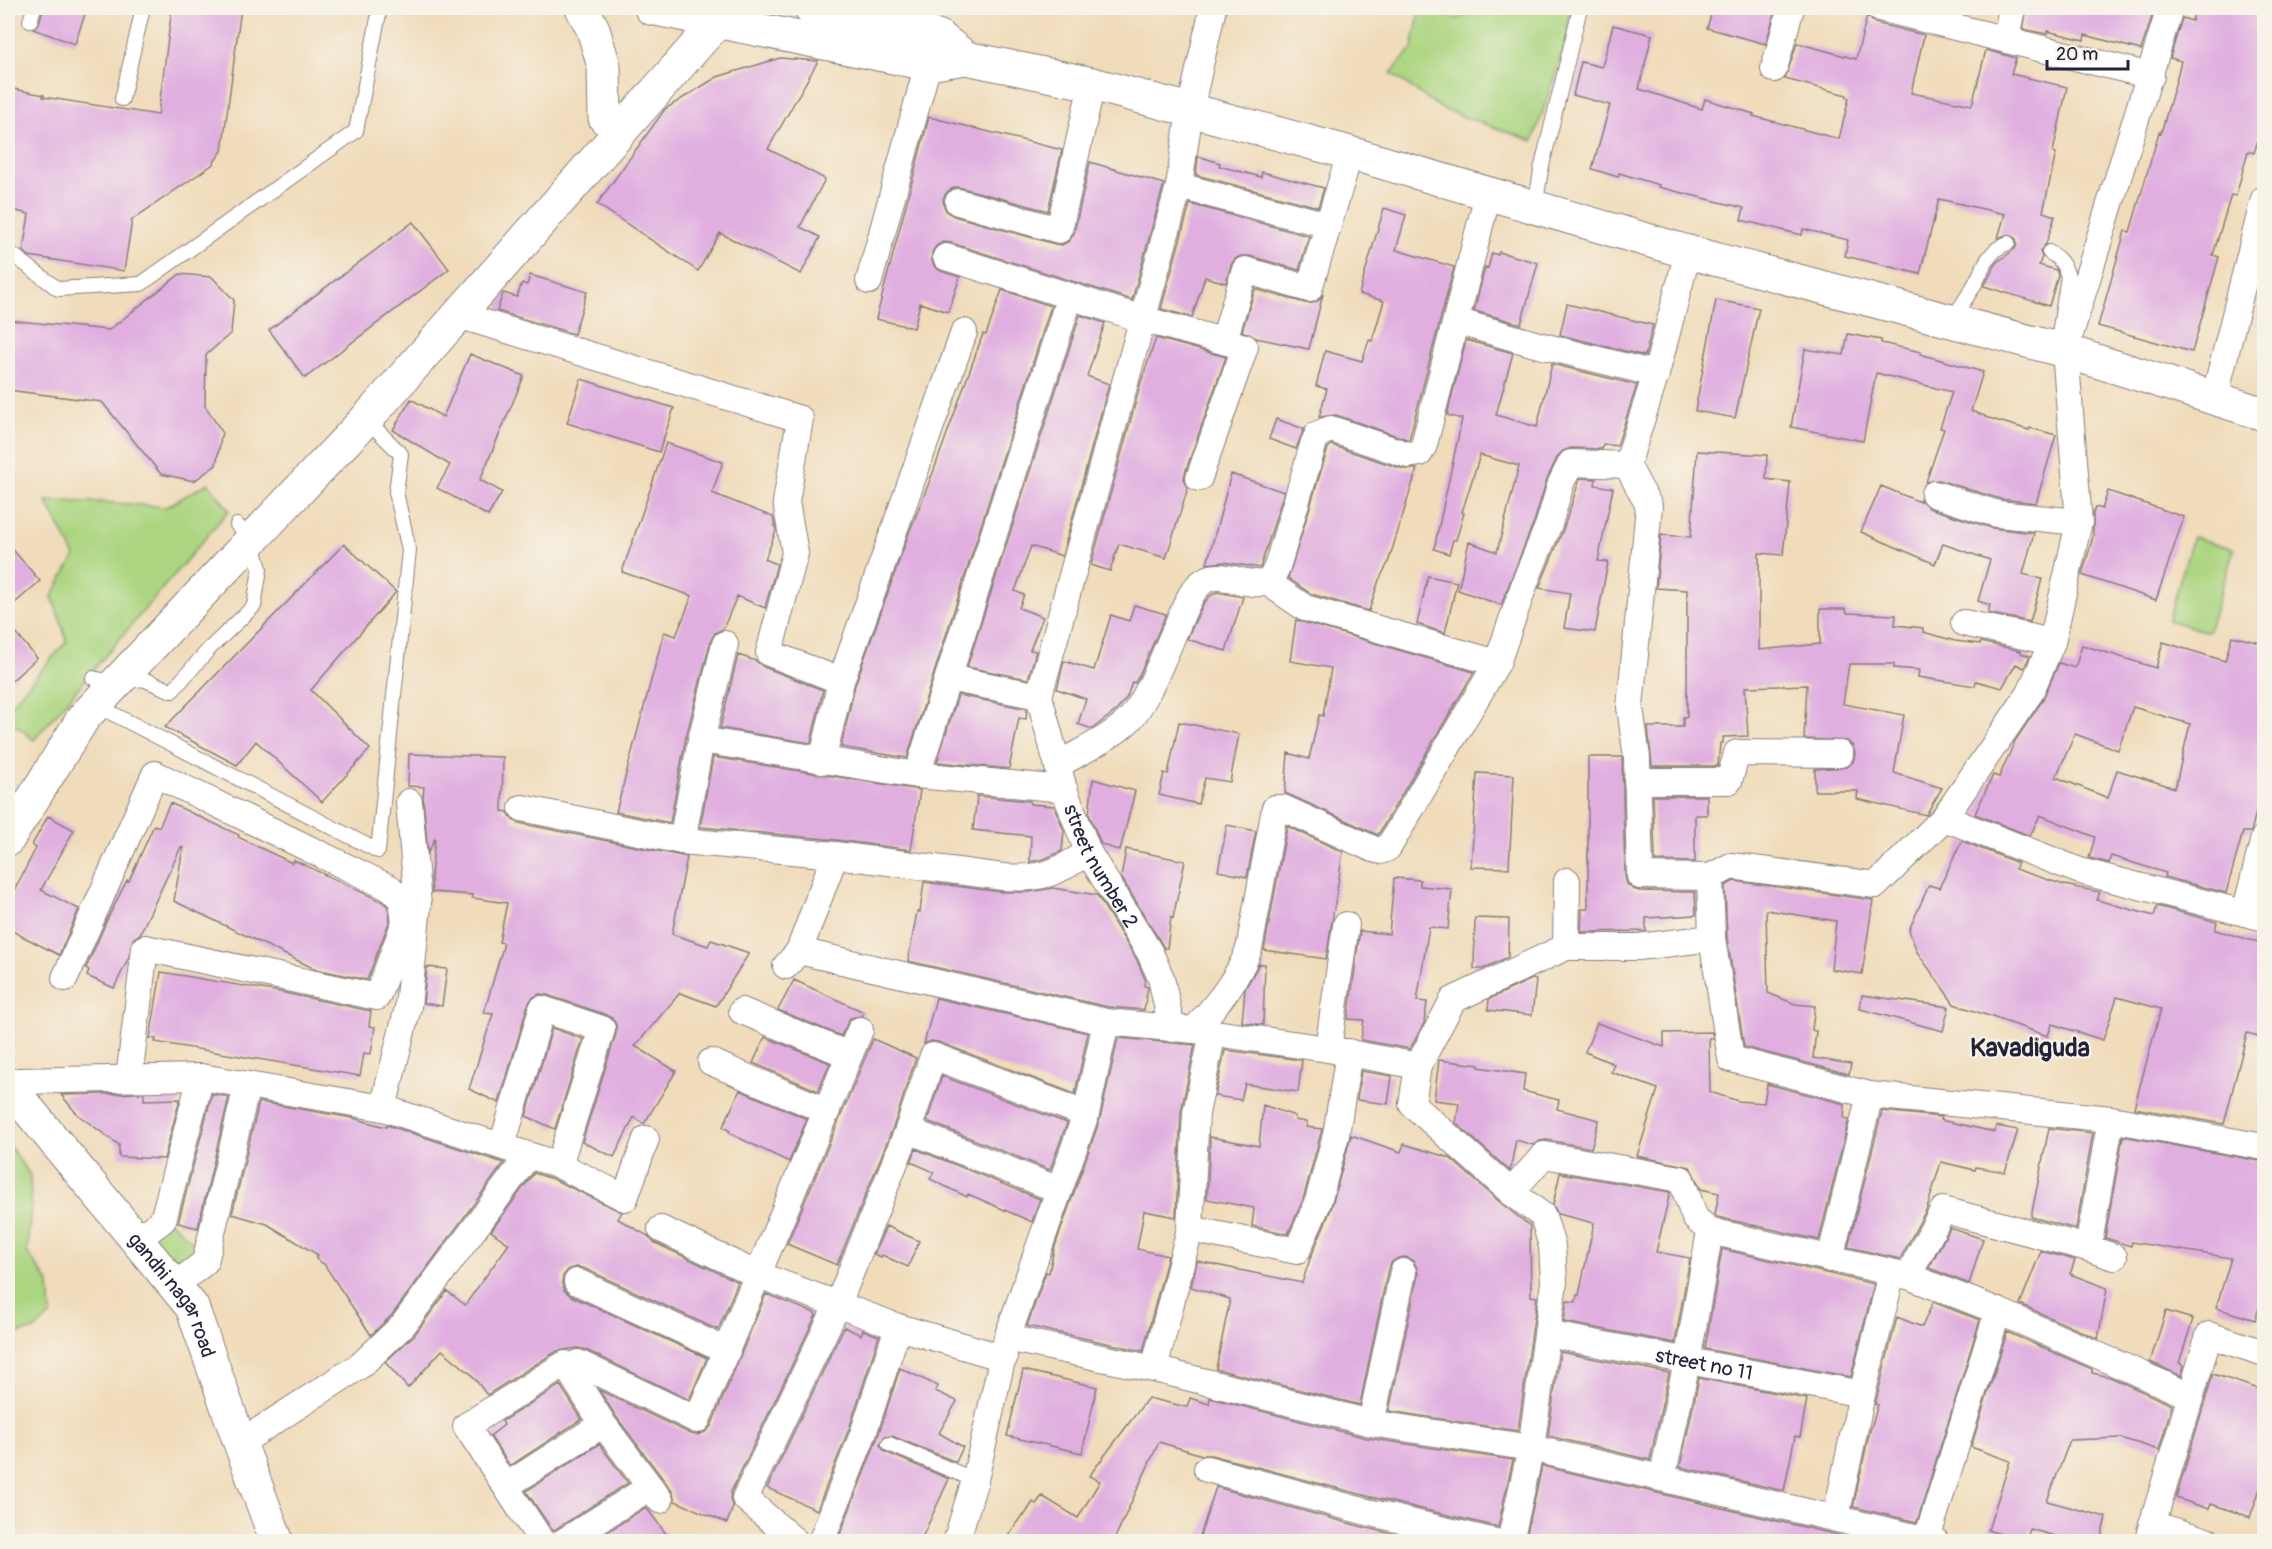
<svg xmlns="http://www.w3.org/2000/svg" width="2272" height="1549" font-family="Pangolin,sans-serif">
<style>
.green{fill:#acd581;stroke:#677c5e;stroke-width:1.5}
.building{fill:#e0afe0;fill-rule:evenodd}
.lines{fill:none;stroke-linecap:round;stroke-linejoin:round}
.lane-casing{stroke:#897e7a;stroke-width:16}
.street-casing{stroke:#897e7a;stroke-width:28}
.secondary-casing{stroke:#897e7a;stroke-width:35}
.primary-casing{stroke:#897e7a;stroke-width:35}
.lane{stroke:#fff;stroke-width:14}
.street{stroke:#fff;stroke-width:26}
.secondary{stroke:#fff;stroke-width:33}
.primary{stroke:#fff;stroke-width:33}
.labels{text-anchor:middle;stroke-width:4.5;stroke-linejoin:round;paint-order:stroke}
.street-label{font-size:20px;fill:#22223b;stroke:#f7f3e8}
.district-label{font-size:26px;font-weight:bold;fill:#22223b;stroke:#f7f3e8}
</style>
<rect width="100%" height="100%" fill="#f7f3e8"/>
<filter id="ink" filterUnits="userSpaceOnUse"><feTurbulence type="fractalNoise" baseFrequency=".0167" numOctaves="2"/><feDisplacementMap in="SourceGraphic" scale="12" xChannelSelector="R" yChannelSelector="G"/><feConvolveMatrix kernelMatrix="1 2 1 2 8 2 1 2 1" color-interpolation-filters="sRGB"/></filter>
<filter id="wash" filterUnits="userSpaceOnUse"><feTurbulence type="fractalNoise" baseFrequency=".008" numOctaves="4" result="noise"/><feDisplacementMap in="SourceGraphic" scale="24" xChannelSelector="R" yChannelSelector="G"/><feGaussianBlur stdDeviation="1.35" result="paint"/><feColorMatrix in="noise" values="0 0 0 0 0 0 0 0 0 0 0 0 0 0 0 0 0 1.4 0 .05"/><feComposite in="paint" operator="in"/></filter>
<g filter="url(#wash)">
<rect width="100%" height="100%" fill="#f0dbba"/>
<path class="green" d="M1475,8H1570L1567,39L1533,141L1442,109L1391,73L1412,49L1420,9L1458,19Z
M208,483L229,510L34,740L8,719V708L67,641L52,596L75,556L46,501L100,502L166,507Z
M2193,537L2234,549L2208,632L2168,620Z
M8,1144L30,1175L31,1205L27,1252L49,1283L51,1315L34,1330L8,1335Z
M169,1221L198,1246L174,1275L146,1237Z"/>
<g id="blocks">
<path class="building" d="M43,8H87L75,44L33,29L39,24Z
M172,8H241L222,151L212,165L132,220L124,271L29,256L23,251L29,214L8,209V88L44,95L43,97L158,115Z
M1713,8H1776L1766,44L1707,28Z
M2027,8H2143L2154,10L2141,50L2085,35L2084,40L2047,31V34L2023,29Z
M2195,8H2265V118L2254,153L2248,151L2236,196L2231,195L2213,255L2219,257L2192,352L2098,326L2125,231L2130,232L2159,132L2161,133L2176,81L2181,61L2170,58L2182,18L2192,21Z
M1867,16L1875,23L1924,35L1911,93L1972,105L1986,50L2016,58L2011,74L2067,87L2053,152L2056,153L2043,212L2055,216L2046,244L2040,251L2042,257L2039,265L2056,270L2058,275L2049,306L1984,286L1997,262L2015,249L2017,244L2016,239L2009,234L1998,238L2005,214L1939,199L1920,274L1845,256L1848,240L1803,229L1802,235L1741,220L1744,208L1658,187L1659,185L1619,173L1618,177L1592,169L1610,105L1573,95L1581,62L1602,67L1613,25L1652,35L1639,89L1702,109L1705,99L1754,114L1753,116L1839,139L1849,98L1847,97V95L1785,79L1797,43L1856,59Z
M780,58L818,61L768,149L825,179L800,227L820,237L801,274L720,233L698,271L597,204L665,109L717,77Z
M929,117L1062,150L1048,211L962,188L955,187L947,192L943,199L944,206L947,212L954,216L1055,244L1062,245L1069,241L1074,233L1090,162L1164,184L1132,300L951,243L943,242L936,246L932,252V261L935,267L941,271L960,277L948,312L920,303L914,328L876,319Z
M1198,156L1220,163L1219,166L1261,177L1262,172L1324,188L1318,207L1196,175Z
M1190,204L1309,236L1299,270L1249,256H1241L1235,259L1231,265L1226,283L1205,277L1192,317L1161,309Z
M1384,208L1406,215L1396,250L1454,267L1409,440L1336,415L1319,417L1327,389L1316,386L1325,351L1362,361L1369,340L1372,341L1384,301L1359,294Z
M413,222L449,269L305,378L269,330Z
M1499,252L1538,263L1521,324L1474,311L1485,267L1488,268L1492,253L1498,255Z
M180,274L212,277L234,300L231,333L206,355L205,406L222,432L216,465L194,481L161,474L102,402L8,390V320L109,330Z
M530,275L587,292L574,334L497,311L503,293L517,297L522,283L527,285Z
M1255,289L1305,303H1313L1319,300L1323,294L1309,349L1256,338L1242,331Z
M1002,290L1051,306L907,758L841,747L855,685L909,533L934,470L983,334L986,335Z
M1716,300L1759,308L1735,418L1695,411Z
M1567,304L1653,325L1645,356L1560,335Z
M1080,315L1105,323L1087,376L1109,384L1062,556L1031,546L1015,591L1024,595L1019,608L1043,617L1030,650L1036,651L1028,679L967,667Z
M1848,334L1881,340V343L1921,352L1920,354L1983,372L1971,411L1985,416V417L2029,430L2030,428L2056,435L2036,503L2000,499L1939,480L1926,482L1944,429L1940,428L1952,392L1876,373L1863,441L1791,427L1805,349L1844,355Z
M1156,338L1226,357L1185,473L1184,480L1188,488L1166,558L1119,544L1110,571L1091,565L1141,382Z
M1466,340L1513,353L1496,415L1537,427L1552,364L1637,385L1617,446L1603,444L1602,449L1571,448L1563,451L1558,456L1547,479L1535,519L1501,605L1458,590L1469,542L1497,552L1519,466L1480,455L1462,512L1464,513L1456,540H1453L1449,554L1434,549L1462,419L1447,415Z
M470,354L524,376L480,480L502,492L488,516L437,488L450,465L393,430L411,399L443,417Z
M581,379L674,408L659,452L567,423Z
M1276,419L1304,429L1296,449L1269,439Z
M666,443L723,462L712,493L773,517L776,531L765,559L777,564L765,608L737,596L723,629L715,633L711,640L686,737L670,823L616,812L664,632L676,636L692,596L622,572Z
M1331,445L1403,469H1417L1388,563L1379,580L1369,611L1311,594L1288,578L1328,448Z
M1697,451L1767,455L1766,479L1790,482L1783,555L1759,553V650L1820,644V609H1846L1847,613L1896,615L1895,625L1923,628V632L1955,641L1980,644L1981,642L2021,651V653L2030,656L2024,668L2016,664L2002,688L1976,681L1975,686L1918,677L1919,670L1894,668V664H1849L1843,704L1904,715L1894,773L1942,788L1926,815L1857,799L1858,791H1815V769L1847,767L1853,762L1855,754L1853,746L1847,741L1804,739L1807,685L1745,687L1748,736L1723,737V743H1720L1718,766H1652L1648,727H1683V717H1687V590L1656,588L1661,535L1691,537Z
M1231,474L1284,492L1260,568L1224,562L1207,564Z
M1580,478L1596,479L1595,485L1613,488L1598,561L1608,562L1595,632L1564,628L1570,593L1539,588L1563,530Z
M1881,486L1920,502V499L1929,508L1992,528L2034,533L2023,574L2042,579L2030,622L1988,613L1990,605L1978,601L1990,560L1943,544L1935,564L1861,532Z
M2108,491L2184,517L2156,600L2082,575L2093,537V514L2096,507L2102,509Z
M8,544L40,581L8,609Z
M344,544L396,592L311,690L370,749L322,802L256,741L237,765L165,727Z
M1428,576L1457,582L1445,633L1417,624Z
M1217,592L1243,597L1226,651L1187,639L1203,604L1210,596Z
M1134,605L1166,614L1143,667L1135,683L1132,682L1127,697L1117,710L1092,729L1078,724L1086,699L1057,689L1064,661L1094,670L1111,615L1129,621Z
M1296,620L1474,672L1378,835L1285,793L1288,753L1309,759L1319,715L1323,716L1331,668L1290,661Z
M8,624L37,658L8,684Z
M2232,636L2265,644V776L2251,832H2243L2226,893L2165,877L2166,873L2111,856L2109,863L2089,858L2095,837L2040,815L2030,836L1975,814L1993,775L1999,777L2015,741L2042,701L2059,663L2075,668L2082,645L2156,668L2163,642L2225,661ZM2133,707L2190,724L2175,788L2117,770L2108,798L2056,777L2075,734L2118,750Z
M738,655L756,661L764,667L823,690L811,743L720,728Z
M958,695L1027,709L1026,719L1019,718L1009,769L937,762Z
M1179,722L1239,734L1230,782L1205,778L1198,804L1159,795L1164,773L1168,774Z
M409,754L503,757L502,811L508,812L513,820L519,823L687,857L672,934L708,946L711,940L749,953L716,1006L680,993L635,1046L676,1071L644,1124L634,1117L614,1157L582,1142L616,1034V1025L613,1019L607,1015L547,995L539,994L532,998L528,1005L499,1103L469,1089L493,1014L484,1013L504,943L499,942L507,903L472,898L473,895L432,892L431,876L435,838L428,853L423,797L424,787L408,786Z
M713,757L920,790L911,850L836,840L700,827Z
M1588,757H1622L1625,876L1627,884L1633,889L1640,891L1695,892L1696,915L1646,918V931L1581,932L1582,909H1588Z
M1477,773L1514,775L1509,868L1471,867Z
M1093,779L1135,791L1120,851L1101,844L1089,814Z
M977,796L1030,801V804L1054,806L1064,831L1062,851L1044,859L1030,862L1031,836L973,830Z
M1653,796H1707V815H1695V862L1655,861Z
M170,803L239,835L238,837L292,863L294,860L383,902L388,907L390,920L367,980L315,969L174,901L183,848L181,847L140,934L133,939L129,957L114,988L87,976L89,970L86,968L106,922L127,880L129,881L154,825L159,827Z
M48,816L74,830L41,890L79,909L59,955L8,929V903L36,848L32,845Z
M1227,825L1256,831L1247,877L1218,871Z
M1287,826L1343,852L1326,959L1264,950Z
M1962,841L2018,863L2015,869L2064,885L2100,892L2097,900L2154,916L2157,906L2217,922L2215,930L2265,944V1038L2247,1033L2224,1124L2134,1108L2161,1009L2117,997L2103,1040L2052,1024L2048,1036L1954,1004L1917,952L1909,930L1929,885L1939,888Z
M1126,849L1185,861L1173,918L1171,917L1167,948H1164L1121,877Z
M1394,878L1420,880V886L1452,889L1448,929L1429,927L1417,1001L1427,1002L1424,1023L1410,1049L1361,1040L1364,1020L1348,1019L1360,931L1389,934Z
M1734,881L1873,900L1862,974L1831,969L1836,921L1766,910L1768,993L1795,1004L1815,1006L1812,1030L1816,1031L1813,1058L1851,1064L1849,1074L1744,1047L1727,937L1725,886Z
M924,882L1002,892H1029L1053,888L1097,895L1137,960L1145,979L1144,986L1148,987L1144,1010L1108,1007L908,961L917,912H920Z
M1475,918L1509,919L1508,957L1483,969H1474Z
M1259,964H1265L1263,1025L1242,1022L1245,989Z
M427,967L447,969L442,1006L423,1003Z
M161,972L280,992L371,1011L369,1026L375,1027L371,1054L364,1053L360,1076L155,1042L156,1039L150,1038Z
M1532,979L1536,980L1532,1015L1488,1010L1489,999Z
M794,980L864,1012L862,1016L850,1018L841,1036L778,1010Z
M1862,995L1949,1007L1943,1031L1860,1009Z
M936,998L1088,1033L1075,1094L938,1042L931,1041L924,1044Z
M1597,1023L1664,1047V1033L1712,1032L1713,1039L1709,1038L1710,1092L1738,1101L1764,1103L1767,1084L1845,1104L1844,1118L1849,1119L1819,1240L1717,1217L1715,1215L1719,1193L1701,1189L1690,1167L1637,1156L1658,1089L1611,1072L1614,1064L1585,1052Z
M552,1028L583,1039L555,1129L526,1116Z
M765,1037L830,1063L818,1091L753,1063Z
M1118,1038L1195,1045L1181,1112L1176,1217L1144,1211L1137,1249L1168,1256L1143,1351L1027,1326L1046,1272L1049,1273L1054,1249L1100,1119Z
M873,1039L916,1058L894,1125L837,1265L787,1244Z
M1225,1050L1302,1060L1298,1092L1245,1084L1241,1100L1215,1096Z
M1439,1060L1479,1065V1067L1525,1074L1523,1091L1559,1100L1557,1109L1599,1120L1591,1148L1547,1140L1540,1141L1533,1145L1516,1140L1510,1171L1456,1123L1459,1103L1434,1100Z
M1361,1071L1392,1076L1388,1104L1357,1100Z
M942,1076L1067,1123L1050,1170L927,1121Z
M740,1090L807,1119L789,1162L729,1133L730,1131L723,1127Z
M144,1093V1100L180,1099L164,1159L119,1157V1145L78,1115L61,1095Z
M212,1094L229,1097L198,1228L178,1223Z
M259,1102L353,1118L386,1127L387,1125L504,1163L392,1315L371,1335L324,1264L316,1259L318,1255L267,1224L232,1214Z
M1263,1105L1295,1116V1120L1307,1122L1306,1127L1322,1129L1303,1200L1288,1234L1252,1226L1254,1208L1207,1199L1210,1137L1259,1146Z
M1882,1111L1941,1117L1940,1120L1995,1132L1996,1126L2018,1130L2005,1172L1976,1167L1975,1170L1941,1162L1927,1208L1900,1259L1848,1247Z
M2049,1128L2093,1133L2076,1229L2031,1217Z
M1351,1135L1401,1152L1404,1144L1450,1158L1502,1204L1530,1226L1531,1296L1537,1297L1518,1431L1389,1411L1418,1275L1417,1268L1413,1261L1406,1257L1398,1258L1392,1262L1388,1269L1360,1405L1216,1369L1230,1299L1191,1287L1197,1261L1302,1283L1310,1259L1331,1209Z
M2123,1136L2265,1162V1290L2255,1320L2216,1308L2231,1258L2132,1242L2131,1246L2105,1238Z
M916,1149L1040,1199L1032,1222L968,1194L967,1197L930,1179L934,1172L911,1162Z
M534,1173L553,1179L622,1212L618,1219L648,1236L655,1243L738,1282L718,1330L583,1268L576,1267L569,1269L563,1276L562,1283L564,1290L571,1296L707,1358L689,1400L584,1349L577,1348L557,1351L487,1395L471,1374L442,1350L408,1388L385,1362L415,1334L447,1291L465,1305L509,1244L491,1231Z
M1560,1173L1670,1192L1656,1252L1690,1258L1675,1343L1564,1322L1567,1301L1576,1302L1577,1295H1579L1594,1223L1558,1214L1553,1205Z
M886,1226L919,1241L908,1267L882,1255L881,1257L874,1254Z
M1950,1228L1983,1239L1969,1284L1929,1268Z
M1722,1249L1874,1284L1851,1377L1705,1349Z
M2041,1251L2075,1260L2070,1274L2107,1288L2098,1339L2020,1304Z
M766,1294L815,1313L816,1315L731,1492L730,1500L733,1507L727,1523L675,1501L672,1491L615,1415L599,1390L691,1434L698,1435L705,1432L711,1426Z
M1933,1302L1980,1320L1917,1522L1853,1507L1869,1434L1878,1405L1875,1404L1877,1397L1897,1317L1922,1327Z
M2166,1311L2193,1319L2179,1363L2184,1365L2181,1376L2150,1362Z
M844,1327L861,1335L863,1330L879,1336L849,1429L817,1510L767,1488Z
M2007,1332L2092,1369V1373L2110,1377L2172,1405L2159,1450L2121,1438L2070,1440L2047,1501L2106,1517L2100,1542H2076L2030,1529L2026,1542H2024L1988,1530L2010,1461L1971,1447Z
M1560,1352L1669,1373L1650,1460L1548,1436Z
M900,1368L938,1386L935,1391L957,1401L939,1433L963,1447L956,1462L892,1436L884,1437L880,1445L885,1452L949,1479L920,1542H837L877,1439Z
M1023,1370L1097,1387L1082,1453L1007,1436Z
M2213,1374L2265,1391V1475L2250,1517L2211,1504L2209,1509L2176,1498Z
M1699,1378L1807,1399L1800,1437L1795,1436L1784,1491L1680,1467Z
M560,1385L582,1419L510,1466L490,1436L504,1425L502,1421Z
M1148,1398L1187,1407L1190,1398L1209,1404L1210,1398L1367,1438L1513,1460L1498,1527L1367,1496L1211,1455H1202L1159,1442L1114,1540L1116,1542H1004L1022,1515L1024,1516L1033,1502L1036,1504L1042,1496L1078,1518L1100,1481L1089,1476Z
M599,1444L628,1483L553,1531L526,1491Z
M1542,1466L1868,1542H1525Z
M1216,1487L1359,1526L1427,1542H1198Z
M646,1507L672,1542H592Z"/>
</g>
</g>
<g filter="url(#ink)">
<use href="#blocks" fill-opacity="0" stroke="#897e7a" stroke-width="1.5"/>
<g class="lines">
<defs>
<path id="lane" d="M30,21L34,8
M122,99L143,8
M1535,208L1541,170L1580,8
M8,251L58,289L141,284L356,131L380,8
M2049,252C2059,258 2064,264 2068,276L2059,334
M1951,321C1958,311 1965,300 1972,289C1983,271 1986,251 2008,243
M93,678L116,683L143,679L172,691L210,648L254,606L260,569L252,539L237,525
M96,705L378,851L409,550L396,492L401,454L366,419
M889,1444L975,1480"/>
<g id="street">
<path d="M1879,8L2151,76"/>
<path d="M2006,39L2012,8"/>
<path d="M1774,69L1791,8"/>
<path d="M1179,186L1328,225"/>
<path d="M958,202L1059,230L1092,84"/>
<path d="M946,257L1142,319L1245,347L1199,478"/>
<path d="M869,281L928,64"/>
<path d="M458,315L800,419L786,502L795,553L769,653L841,681"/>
<path d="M1456,321L1535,344L1656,374"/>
<path d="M1224,340L1245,270L1309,289L1350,153"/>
<path d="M2214,399L2264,199"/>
<path d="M1627,465L1649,506L1630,707L1637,758L1640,876L1710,877"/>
<path d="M1934,494L1997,514L2079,522"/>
<path d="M1267,582L1305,608L1497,663"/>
<path d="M1964,623L2052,642"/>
<path d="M948,678L1039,696"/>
<path d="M1039,696L1179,186L1190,110L1213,8"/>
<path id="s1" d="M1039,696L1064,789L1088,852L1150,953L1161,978L1172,1029"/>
<path d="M701,740L917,775L1064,789"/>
<path d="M822,761L841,681L964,332"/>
<path d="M1058,765C1081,751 1109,739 1128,721C1147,703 1168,645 1180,619C1185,607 1190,593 1200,584C1218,566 1246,589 1267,582C1272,580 1274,572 1277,567L1314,442L1318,434L1331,429L1408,455L1420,453L1424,445L1488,194"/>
<path d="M917,775L1070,296"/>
<path d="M1637,781H1729L1737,753L1840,754"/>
<path d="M522,808L682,841L835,855L1003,877C1040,880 1058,873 1088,852"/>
<path d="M1944,818L2080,871L2264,918"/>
<path d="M682,841L701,740L725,644"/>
<path d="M2245,913L2264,838"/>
<path d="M1712,938L1731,1059L1870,1095L2111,1119L2264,1147"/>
<path d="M1566,947L1567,881"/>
<path d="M799,951L1106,1022L1194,1030L1328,1049L1418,1066"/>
<path d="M786,966L799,951L835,855"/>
<path d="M65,978L155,774L390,888L402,900L405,922L377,997L145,948L129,1078"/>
<path d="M742,1011L849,1055"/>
<path d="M1194,1030C1216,1005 1237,981 1249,949L1275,808H1283L1373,849L1381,851L1388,848L1497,663L1527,577L1549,524L1561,483L1571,463L1627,465L1656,374L1688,252"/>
<path d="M1328,1049L1346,925"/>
<path d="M711,1062L827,1111"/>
<path d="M8,1083L18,1081L201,1077L383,1108L559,1165L625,1198L646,1139"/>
<path d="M383,1108L408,1007L418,905L409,802"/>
<path d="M908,1130L1059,1190"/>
<path d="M502,1146L542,1009L602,1029L559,1165"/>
<path d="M1511,1192L1544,1155L1681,1179L1695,1218L1710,1231L1908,1276L1998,1311L2190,1396"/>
<path d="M661,1229L756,1274L898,1327L1004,1358"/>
<path d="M1190,1229L1297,1251L1317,1205L1336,1135L1349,1052"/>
<path d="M136,1240L163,1220L201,1077"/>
<path d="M2088,1248L2111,1119"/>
<path d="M1830,1259L1870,1095"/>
<path d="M1908,1276L1943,1210L2088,1248L2114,1257"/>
<path d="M577,1282L727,1351"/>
<path d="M174,1286L205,1262L247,1086"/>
<path id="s2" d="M1547,1334L1862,1394"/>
<path d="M1007,1338L1154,1369L1371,1423L1531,1448L1936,1542"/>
<path d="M578,1363L697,1420L860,1030"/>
<path d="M1154,1369L1190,1229L1196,1113L1213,1033"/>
<path d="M1371,1423L1403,1272"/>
<path d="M240,1443L361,1365L403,1325L528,1156"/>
<path d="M1207,1469L1363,1511L1495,1542"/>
<path d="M1662,1478L1687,1362L1710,1231"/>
<path d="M506,1486L603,1424"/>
<path d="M1836,1517L1862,1394L1892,1273"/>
<path d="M2152,1524L2210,1542"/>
<path d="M542,1542L466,1426L565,1364L603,1424L660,1500"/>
<path d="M563,1542L650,1487"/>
<path d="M796,1542L745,1498L838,1304L908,1130L933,1056L1086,1114"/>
<path d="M821,1542L863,1434L898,1327"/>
<path d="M956,1542L975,1480L1007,1338L1086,1114L1106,1022"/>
<path d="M1510,1542L1531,1448L1547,1334L1554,1282L1552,1246L1543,1216L1511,1192L1412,1104L1418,1066L1453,1000L1566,947H1639L1712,938L1710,877L1731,866L1876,885L1944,818L2030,693L2052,642L2079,522L2065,351L2170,8"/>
<path d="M1926,1542L1998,1311"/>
<path d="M2147,1542L2209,1335L2264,1353"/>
</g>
<g id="secondary">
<path d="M8,839L84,717L371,414L718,21L735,8"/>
<path id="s3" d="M8,1085L192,1307L240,1443L277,1542"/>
</g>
<path id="primary" d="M582,8L593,29L604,66L605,118
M651,8L928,64L966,58L1092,84L1190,110L1350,153L1688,252L2065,351L2264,414
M810,8L938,36L966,58"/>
</defs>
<use href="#lane" class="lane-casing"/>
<use href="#street" class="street-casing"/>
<use href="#secondary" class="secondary-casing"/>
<use href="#primary" class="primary-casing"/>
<use href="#lane" class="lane"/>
<use href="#street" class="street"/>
<use href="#secondary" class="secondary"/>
<use href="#primary" class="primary"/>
</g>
</g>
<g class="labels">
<g class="street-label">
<text dy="7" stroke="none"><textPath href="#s1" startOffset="182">street number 2</textPath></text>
<text dy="7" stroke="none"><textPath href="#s3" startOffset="268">gandhi nagar road</textPath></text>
<text dy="7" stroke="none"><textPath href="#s2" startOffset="160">street no 11</textPath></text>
</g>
<g class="district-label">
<text x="2030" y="1056">Kavadiguda</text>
</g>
</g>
<rect width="2272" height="1549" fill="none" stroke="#f7f3e8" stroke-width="30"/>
<path d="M2047 60v9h81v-9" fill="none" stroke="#22223b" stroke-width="3"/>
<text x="2056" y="60" font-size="18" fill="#22223b" stroke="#f7f3e8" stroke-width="4.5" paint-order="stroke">20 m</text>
</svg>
